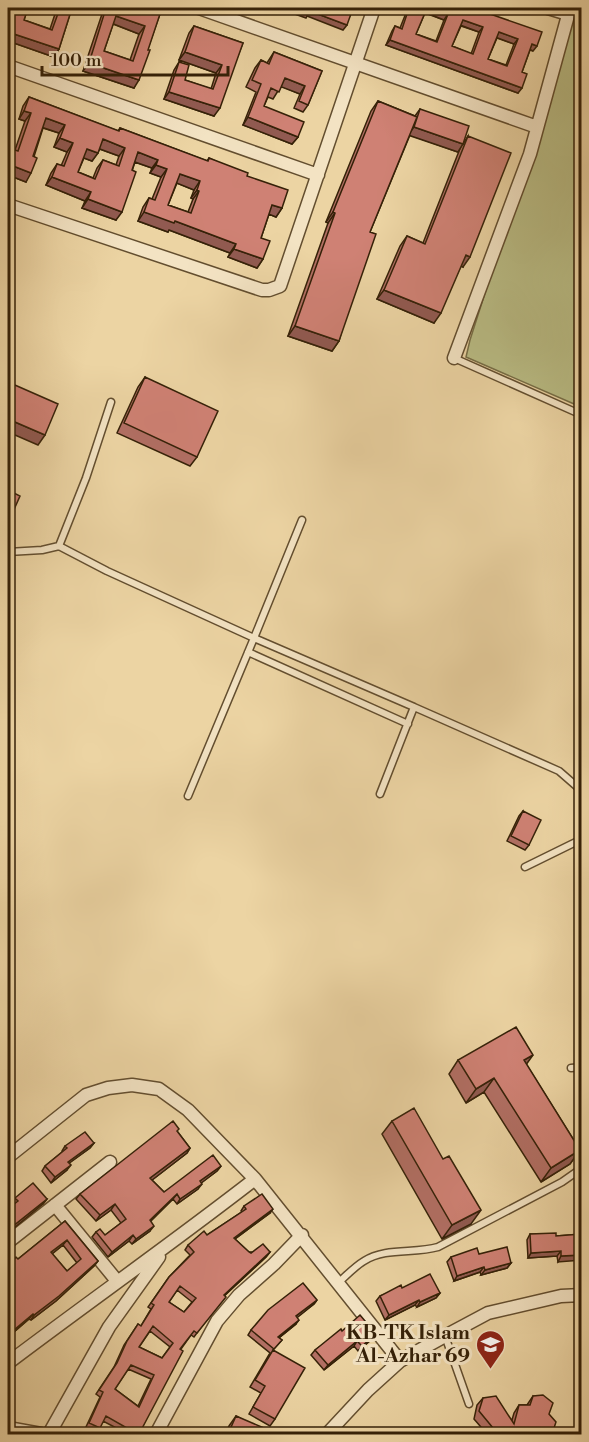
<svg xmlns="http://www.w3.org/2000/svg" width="589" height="1442" font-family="'Libre Bodoni',serif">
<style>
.green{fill:#b9bc84;stroke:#776e46;stroke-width:1.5}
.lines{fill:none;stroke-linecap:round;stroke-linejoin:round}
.service-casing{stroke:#634e2f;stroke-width:9}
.minor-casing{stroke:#634e2f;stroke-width:15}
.service{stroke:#f3e3c3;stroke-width:6}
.minor{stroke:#f3e3c3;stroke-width:12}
.wall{fill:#b26f64;stroke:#352108;stroke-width:1.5;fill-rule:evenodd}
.shaded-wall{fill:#915a51;stroke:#352108;stroke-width:1.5}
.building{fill:#cf8174;stroke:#352108;stroke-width:1.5;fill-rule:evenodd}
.labels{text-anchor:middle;stroke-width:6;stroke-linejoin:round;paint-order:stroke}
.poi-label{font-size:20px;font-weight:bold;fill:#352108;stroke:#f3e3c3;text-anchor:end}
</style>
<rect width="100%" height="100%" fill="#ecd4a3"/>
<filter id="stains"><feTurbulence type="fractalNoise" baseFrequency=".00333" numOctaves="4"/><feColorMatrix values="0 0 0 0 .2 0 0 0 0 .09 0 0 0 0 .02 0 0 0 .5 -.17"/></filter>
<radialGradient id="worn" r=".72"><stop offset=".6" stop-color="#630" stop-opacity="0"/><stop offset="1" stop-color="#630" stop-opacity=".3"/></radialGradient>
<path class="green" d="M576,8H581V407L466,357L470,340Z"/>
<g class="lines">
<defs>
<path id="service" d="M454,358L582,415
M111,402L86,478L59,546L107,571L254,638L188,796
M302,520L254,638L414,707
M8,552L42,550L59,546
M248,652L408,724
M380,794L414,707L559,771L582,791
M525,867L582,839
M571,1068L582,1067
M338,1283C346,1276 354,1267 364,1261C386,1247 414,1254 438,1247L562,1182L582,1168
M445,1336L469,1404"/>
<path id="minor" d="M199,8L537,127
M548,8L568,14
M8,66L318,175
M8,205L262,290H269L280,286L374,8
M454,358L530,154L570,8
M8,1157L86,1095L108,1088L132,1085L159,1089L188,1110L255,1179
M55,1205L117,1281
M8,1242L110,1162
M8,1363C90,1301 174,1242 255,1179L400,1361
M8,1428L41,1434
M49,1434L109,1327L159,1257
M156,1434L217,1321L239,1295L274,1264L302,1235
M327,1434L368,1390L400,1361L445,1336L488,1313L561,1296L582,1295"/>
</defs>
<use href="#service" class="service-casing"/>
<use href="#minor" class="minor-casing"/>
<use href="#service" class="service"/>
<use href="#minor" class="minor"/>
</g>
<path class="wall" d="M13,8H28L24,20L50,29L57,8H72L59,49L54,57L8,41V25Z
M104,8H141L160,14L134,88L83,71ZM113,24L139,34L130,60L104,51Z
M408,8H473L533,51L530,50L522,72L518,93L386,45L392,31L395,26L400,28ZM425,13L444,20L436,41L416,34ZM461,26L479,32L471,54L452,46ZM497,38L514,44L506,65L488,59Z
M194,26L243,43L214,116L164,99L174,70L179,62L185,80L211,89L216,73L179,60L189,33Z
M274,52L322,71L308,105L303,112L294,108L300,94L281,86L273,99L268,97L264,106L298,137L292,144L243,125L256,92L246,87L255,68L261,60L267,63Z
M29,97L118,131L120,128L207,161L209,158L247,176L282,208L276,217L269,214L261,238L263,259L257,268L228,257L230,253L169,230L168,232L138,221L143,207L149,198L152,199L161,177L150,173L152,168L135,162L116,220L82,208L85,201L46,185L51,173L57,164L61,166L67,152L54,147L59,133L43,128L26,182L8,175V155L12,149L15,150L25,121L19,119L23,106ZM100,149L119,156L116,165L103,160L97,168L93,178L78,172L84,158L92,161ZM177,183L194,190L191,198L193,199L188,212L168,205Z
M378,101L415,116L420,109L463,144L468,136L463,267L461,266L434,323L377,299L400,246L407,236L423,243L461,146L458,152L410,135L370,232L339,341L332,351L288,336L328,223L326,222L371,111Z
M145,377L197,457L190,466L117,433L138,387Z
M523,811L529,845L525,850L507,841L519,816Z
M458,1060L526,1064L580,1150L570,1164L541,1182L484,1092L466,1103L449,1074Z
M392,1121L471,1224L442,1239L382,1134Z
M177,1131L190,1148L187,1153L152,1180L164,1192L221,1166L217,1171L201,1183L198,1189L177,1204L173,1199L150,1221V1231L132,1244L129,1241L108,1257L92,1237L96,1232L105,1235L121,1223L111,1210L96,1221L76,1199L80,1194Z
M94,1143L90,1148L69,1163L67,1170L51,1183L42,1171L45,1166L62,1152V1151L65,1146Z
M15,1198L47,1199L43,1204L13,1205L12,1203Z
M244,1206L270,1213L235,1239L249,1252H270L266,1257L225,1295L194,1337L191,1335L181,1349L139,1434H122L124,1432L103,1421L97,1432L86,1427L100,1397L96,1394L114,1367L124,1345L138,1324L141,1326L151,1309L148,1307L169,1277L190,1255L185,1250L188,1245L207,1235L242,1212L241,1211ZM177,1290L192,1302L184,1312L169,1302ZM150,1331L170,1347L162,1358L139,1347ZM128,1369L151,1379L138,1406L115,1389Z
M65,1221L98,1261L94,1266L56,1301L31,1320L29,1319L8,1337V1267ZM63,1245L77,1263L67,1271L52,1254Z
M530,1234L556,1236L582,1234L558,1262L557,1256L528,1258L527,1240Z
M479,1254L511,1263L507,1268L481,1275L480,1272L454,1281L447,1262L451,1257Z
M402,1288L440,1293L436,1298L417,1307L415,1305L385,1320L376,1301L380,1296Z
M317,1300L314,1304L297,1317L296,1324L279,1338L282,1340L273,1350L275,1419L270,1426L249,1414L261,1393L250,1387L270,1353L248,1335L251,1330Z
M342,1331L372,1339L358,1351L354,1346L324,1370L311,1355L315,1350Z
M533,1396L549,1414L552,1434H487L474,1419L477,1405L483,1398L512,1420L514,1413L519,1405H527Z
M236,1416L270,1434H225L229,1426Z
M582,1428V1434H578L579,1432Z"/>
<path class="shaded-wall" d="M278,8H296L310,11L347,25L343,30L307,16L306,18Z
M427,8H429L448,14L444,20L424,12Z
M116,16L145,26L139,34L111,23Z
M463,20L483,27L479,32L460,25Z
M8,32L59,49L54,57L8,41Z
M499,32L518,39L514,44L495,37Z
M390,40L522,88L518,93L386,45Z
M532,44L537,46L533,51L529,49Z
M185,52L222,65L216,73L179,60Z
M89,63L139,80L134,88L83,71Z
M285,78L305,86L300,94L279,86Z
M169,92L220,108L214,116L164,99Z
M24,111L31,113L25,121L19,119Z
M248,117L298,137L292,144L243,125Z
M46,118L65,125L59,133L41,127Z
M414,127L463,144L458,152L408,135Z
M60,138L73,143L67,152L54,147Z
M103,139L125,148L119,156L97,148Z
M87,149L98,153L92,161L81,157Z
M138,152L158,160L152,168L132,161Z
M8,164L31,173L26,182L8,175Z
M156,165L167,169L161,177L150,173Z
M180,174L200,181L194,190L174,182Z
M52,177L91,192L85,201L46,185Z
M197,190L199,191L193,199L191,198Z
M88,199L122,212L116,220L82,208Z
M272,205L282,208L276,217L266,213Z
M144,212L175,221L236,244L230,253L169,230L168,232L138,221Z
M333,212L335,213L328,223L326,222Z
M234,249L263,259L257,268L228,257Z
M466,255L470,257L463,267L459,265Z
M384,290L441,313L434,323L377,299Z
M295,326L339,341L332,351L288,336Z
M8,419L45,435L38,445L8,432Z
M533,1055L523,1069L524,1060Z
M494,1078L484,1092L466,1103L476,1089Z
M94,1143L90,1148L64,1167L68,1162Z
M190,1148L187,1153L147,1184L150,1178Z
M580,1150L570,1164L541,1182L551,1168Z
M71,1165L67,1170L51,1183L55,1177Z
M221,1166L217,1171L196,1187L200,1181Z
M202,1184L198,1189L177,1204L180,1199Z
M177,1194L173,1199L146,1226L150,1220Z
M47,1199L43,1204L8,1233V1230Z
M115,1204L111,1210L96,1221L100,1215Z
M273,1209L270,1213L231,1242L234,1238Z
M481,1210L471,1224L442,1239L452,1225Z
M154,1226L150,1231L132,1244L136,1239Z
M133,1235L129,1241L108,1257L112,1252Z
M67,1240L63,1245L48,1257L51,1252Z
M561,1251L557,1256L528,1258L531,1253Z
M270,1252L266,1257L221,1299L224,1295Z
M582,1255V1260L558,1262L561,1256Z
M98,1261L94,1266L56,1301L31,1320L34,1315Z
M511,1263L507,1268L481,1275L485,1270Z
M484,1267L480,1272L454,1281L457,1276Z
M440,1293L436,1298L417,1307L420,1302Z
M317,1300L314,1304L293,1321L296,1316Z
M419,1300L415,1305L385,1320L389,1315Z
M33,1314L29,1319L8,1337V1335Z
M299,1320L296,1324L275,1341L278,1337Z
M376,1334L372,1339L358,1351L362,1346Z
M357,1341L354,1346L324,1370L328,1365Z"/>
<path class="building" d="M16,8H28L24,20L52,30L60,8H72L59,49L8,32Z
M106,8H141L160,14L148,50H150L139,80L89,63ZM116,16L145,26L133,61L104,51Z
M296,8H349L348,10L352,11L347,25L310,11V13Z
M409,8H427L416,34L437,42L448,14L429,8H473L542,32L537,46L532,44L522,72L527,74L522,88L390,40L395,26L402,29ZM463,20L483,27L473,54L452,46ZM499,32L518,39L507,66L488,59Z
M194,26L243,43L220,108L169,92L179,62L189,65L185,80L213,89L222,65L185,52Z
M274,52L322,71L308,105L299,101L305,86L285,78L279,92L271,88L264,106L304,122L298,137L248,117L261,84L252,80L261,60L269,64Z
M8,91L11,92L8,101Z
M29,97L119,131L120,128L208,161L209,158L248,173L247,176L288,190L282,208L272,205L261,238L270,241L263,259L234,249L236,244L175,221L174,223L144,212L149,198L155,200L167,169L156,165L158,160L138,152L132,170L136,172L122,212L88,199L91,192L52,177L57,164L64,166L73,143L60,138L65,125L46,118L33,156L37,158L31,173L8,164V161L12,149L18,151L31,113L24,111ZM103,139L125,148L119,166L103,160L95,179L78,172L87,149L98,153ZM180,174L200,181L197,190L199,191L191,213L168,205Z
M378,101L417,117L370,232L376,234L339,341L295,326L335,213L333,212Z
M420,109L469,126L463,144L414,127Z
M468,136L511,153L470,257L466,255L441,313L384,290L407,236L425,244Z
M145,377L218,411L197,457L124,423Z
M8,382L58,404L45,435L8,419Z
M8,490L20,496L8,523Z
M523,811L541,820L529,845L511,836Z
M516,1027L533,1055L524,1060L580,1150L551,1168L494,1078L476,1089L458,1060Z
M414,1108L443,1159L449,1156L481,1210L452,1225L392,1121Z
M173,1121L179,1129L177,1131L190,1148L150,1178L164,1192L213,1155L221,1166L200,1181L202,1184L180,1199L177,1194L150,1220L154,1226L136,1239L133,1235L112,1252L96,1232L100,1229L105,1235L126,1219L115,1204L100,1215L80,1194Z
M85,1132L94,1143L68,1162L71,1165L55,1177L45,1166L67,1148L65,1146Z
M33,1183L47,1199L8,1230V1209L18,1201L15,1198Z
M262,1194L273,1209L234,1238L249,1252L251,1253L263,1244L270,1252L224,1295L226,1297L197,1333L194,1331L180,1349L183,1351L139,1434H123L127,1428L106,1416L100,1428L89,1423L103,1392L99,1390L117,1363L127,1341L138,1324L141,1326L154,1305L151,1303L169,1277L194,1252L188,1245L204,1231L207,1235L246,1209L244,1206ZM180,1286L196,1298L184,1312L169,1302ZM153,1326L173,1343L162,1358L139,1347ZM131,1365L154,1375L139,1407L115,1389Z
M65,1221L98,1261L59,1296L34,1315L33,1314L8,1335V1267L16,1257L18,1259ZM67,1240L81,1259L67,1271L51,1252Z
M556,1233V1236L582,1234V1255L561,1256V1251L531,1253L530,1234Z
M507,1247L511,1263L485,1270L484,1267L457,1276L451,1257L477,1248L479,1254Z
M430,1274L440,1293L420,1302L419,1300L389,1315L380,1296L401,1285L402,1288Z
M303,1283L317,1300L296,1316L299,1320L278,1337L282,1340L274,1349L251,1330L268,1310Z
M360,1315L376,1334L362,1346L357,1341L328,1365L315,1350L341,1329L342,1331Z
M273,1350L305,1368L275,1419L253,1407L265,1386L255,1380Z
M543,1395L553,1403L549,1414L556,1422L552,1434H498L479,1411L483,1398L496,1396L514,1424L519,1405H530L533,1396Z
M236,1416L271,1431L270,1434H228Z"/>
<defs>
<symbol id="school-pin" viewBox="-11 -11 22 30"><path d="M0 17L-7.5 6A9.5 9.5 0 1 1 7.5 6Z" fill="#8f2418" stroke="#f3e3c3"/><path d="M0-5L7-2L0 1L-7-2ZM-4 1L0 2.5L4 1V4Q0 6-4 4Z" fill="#fff"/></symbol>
</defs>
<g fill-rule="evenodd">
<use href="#school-pin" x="474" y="1328" width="33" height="45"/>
</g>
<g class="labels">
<g class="poi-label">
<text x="470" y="1339">KB-TK Islam<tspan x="470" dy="23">Al-Azhar 69</tspan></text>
</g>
</g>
<rect width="589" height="1442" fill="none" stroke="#ecd4a3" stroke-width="30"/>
<rect x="9" y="9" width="571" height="1424" fill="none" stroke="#352108" stroke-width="3"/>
<rect x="15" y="15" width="559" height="1412" fill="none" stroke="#352108" stroke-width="1.5"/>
<path d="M42 66v9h186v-9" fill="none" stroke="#352108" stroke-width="3"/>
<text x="51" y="66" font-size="18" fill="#352108" stroke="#f3e3c3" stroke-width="4.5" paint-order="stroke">100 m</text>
<rect width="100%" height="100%" filter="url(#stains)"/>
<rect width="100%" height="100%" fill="url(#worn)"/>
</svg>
